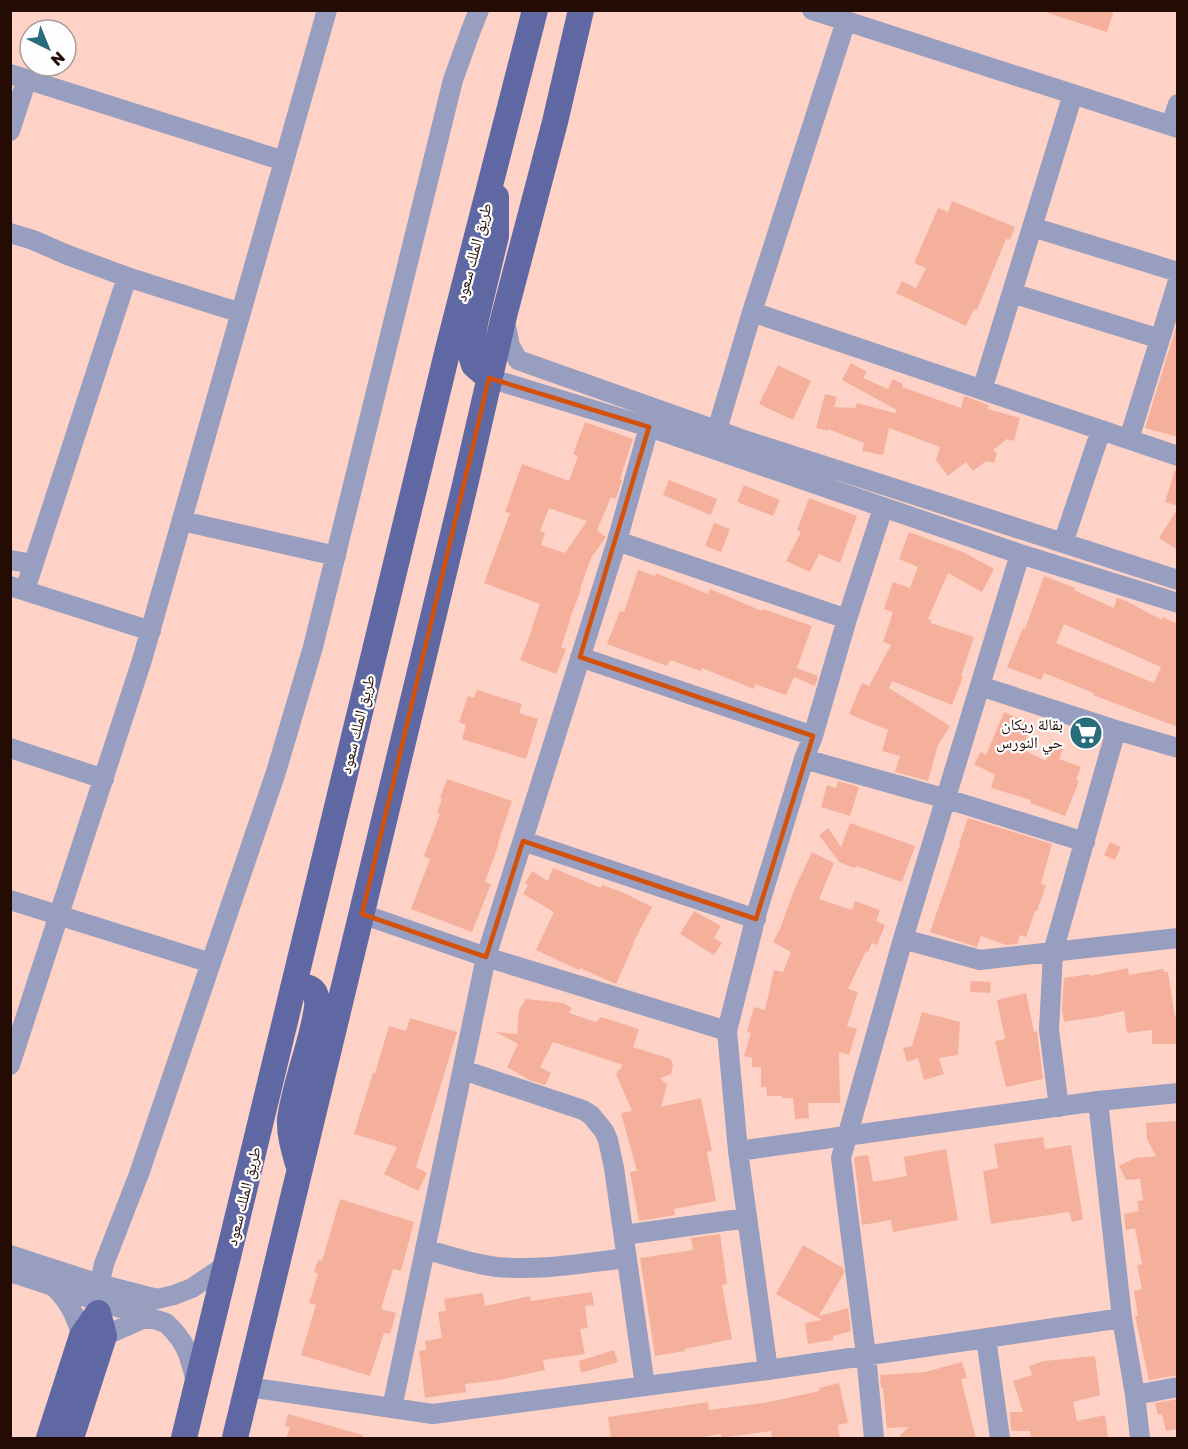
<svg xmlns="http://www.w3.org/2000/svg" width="1188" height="1449" font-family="'Golos Text','Noto Naskh Arabic',sans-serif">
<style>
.building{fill:#f5b09c;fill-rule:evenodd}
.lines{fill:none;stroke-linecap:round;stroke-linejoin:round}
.minor{stroke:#989ebf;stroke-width:20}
.major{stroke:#6068a3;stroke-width:26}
.marked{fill:none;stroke:#d4510b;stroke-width:4.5;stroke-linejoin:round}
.labels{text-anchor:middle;stroke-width:4.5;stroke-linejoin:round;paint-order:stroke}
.street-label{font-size:16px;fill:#240c05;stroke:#fefefe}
.poi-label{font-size:16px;fill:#240c05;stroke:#fefefe;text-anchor:end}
</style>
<rect width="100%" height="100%" fill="#fed2c6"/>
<path class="building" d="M1048,10H1114L1107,32L1048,13Z
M952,201L1015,227L1010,240L1006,239L977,310L974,309L966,326L896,293L902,281L916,288L926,268L914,263L938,208L948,212Z
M1176,327H1178V437L1145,428Z
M851,363L867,372L863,378L888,389L893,379L903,384L902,387L961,408L964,396L989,405L988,409L1020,418L1014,441L1007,439L993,450L997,454L994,463L986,461L973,471L966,462L948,476L936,460L940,447L889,428L883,455L862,451L864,443L828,429V431L816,428L825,394L837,397L834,407L855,408L857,403L895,413L897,410L842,380Z
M778,365L811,381L793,420L759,404Z
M585,422L633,439L620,479L622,480L616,499L611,497L597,530L606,537L591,558L580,589L581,590L570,618H571L561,647L566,649L556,674L520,660L532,630H531L540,604L484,583L510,513L505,512L522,464L569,481L578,456L573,454ZM549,508L587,521L565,553L541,545L545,533L540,531Z
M1175,470L1178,471V506L1165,502Z
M669,480L717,499L711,515L663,495Z
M744,485L780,500L773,516L737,502Z
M809,498L857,516L840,563L819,554L810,572L786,561L801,532L797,530Z
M1178,508V550L1159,538Z
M714,523L730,529L721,552L705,546Z
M909,532L963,552L994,569L982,592L948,573L928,619L931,620V623L974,637L961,676L963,677L952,705L892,681L889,688L950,726L938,745L928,781L895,772L900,756L882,751L888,730L849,714L862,683L869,686L891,645L883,642L893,612L884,609L893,582L910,588L918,567L899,559Z
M638,570L655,576L656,573L708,594L710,589L762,611L763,609L812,626L797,668L818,676L815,686L794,677L786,695L755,684L754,689L702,668L701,671L670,660L667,666L607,644L620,611L624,612Z
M1044,576L1075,588L1074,590L1114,608L1117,598L1126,601L1162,620L1163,617L1178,624V727L1093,695L1094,693L1044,673L1041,680L1007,667L1023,628L1025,629ZM1064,624L1161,667L1154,683L1056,643Z
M477,690L522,704L519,713L538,719L526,759L462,739L466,725L459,722L468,696L474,698Z
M1004,712L1032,724L1022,749L1046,761L1052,745L1063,749L1059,759L1081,767L1076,780L1079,781L1065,816L1030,803L1031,800L991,788L995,775L974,764L981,752L986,755Z
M447,779L512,801L498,843H499L485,882L491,884L472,932L411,909L430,859L424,856L440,814L437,813L442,799L440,798Z
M838,781L859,787L850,816L821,807L827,785L836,788Z
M968,818L1052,844L1041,884L1046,885L1037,911H1035L1026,937L1020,935L1017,944L1006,945L981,936L977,947L930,932L960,845L959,844Z
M850,823L915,846L902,882L856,866L854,868L839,862L819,835L828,828L841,847Z
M1110,842L1121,847L1115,860L1104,855Z
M812,852L834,863L819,899L852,910L855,901L880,910L876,921L885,925L877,945L872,943L868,952L866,951L848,989L858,992L847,1026L857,1029L849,1055L839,1052L840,1103H808L809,1118L795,1119L793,1098H782V1096H767L766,1087H761V1067H752V1058L744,1056L751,1033L747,1032L754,1007L765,1010L774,970L783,972L791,952L773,942L780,929L794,890Z
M553,868L601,888L602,885L622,892L652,907L633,943H634L616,984L580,968L579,970L536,950L554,912L523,894L528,885L525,883L532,871L548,881Z
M694,911L721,926L714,938L722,943L714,955L680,934Z
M1128,968L1129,975L1163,969L1164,972H1168L1175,1017H1176L1177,1044H1152V1030L1127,1033L1124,1011L1096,1017L1064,1022L1062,1010L1064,978L1090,974V976Z
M971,981L991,982L990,993L970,992Z
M1026,993L1034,1032L1037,1031L1043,1079L1006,1087L995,1041L1005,1039L997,1000Z
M526,999L563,1003L572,1008L569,1013L596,1022L601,1017L639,1029L633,1047L671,1059L673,1066L671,1074L660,1078L667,1085L661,1107L701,1098L712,1151L707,1152L716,1201L674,1209L675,1215L639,1221L630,1172L637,1171L621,1113L632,1111L616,1074L623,1065L553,1042L540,1067L551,1073L545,1085L529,1080L507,1067L518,1044L496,1032L517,1034L519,1010Z
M922,1012L960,1022L958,1055L939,1058L944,1074L924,1080L918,1058L907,1062L903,1048L912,1046Z
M410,1018L457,1032L416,1167L427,1173L418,1191L384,1174L397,1147L354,1134L373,1073H375L389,1026L406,1031Z
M1178,1121V1375L1149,1380L1135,1316H1138L1134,1291L1142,1289L1137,1265L1142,1264L1135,1228L1126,1230L1124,1214L1139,1211L1137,1201L1143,1200L1140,1179L1126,1180L1119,1166L1135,1158L1156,1156L1147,1139L1146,1123Z
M1043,1137L1045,1149L1071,1145L1083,1219L1072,1222L1069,1212L991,1224L983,1171L998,1168L994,1144Z
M946,1149L958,1220L893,1232L891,1220L862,1225L854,1157L868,1155L873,1182L907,1176L904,1157Z
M340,1199L414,1222L401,1271L393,1269L381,1309L396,1313L390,1334L384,1333L370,1376L301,1355L316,1305L309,1303L318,1274L314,1272L318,1260L322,1261Z
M720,1234L727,1284L722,1285L732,1339L685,1349V1351L655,1356L640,1258L693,1250L691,1238Z
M803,1245L843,1268L844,1273L819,1316L848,1308L851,1331L833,1336V1340L808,1344L805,1323L822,1320L776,1294Z
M592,1292L594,1305L585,1306L588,1328L580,1329L585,1354L543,1360L545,1370L499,1380L465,1384L466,1392L425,1398L419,1351L426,1350L425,1341L442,1338L438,1312L446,1311L444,1299L483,1293L485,1306L530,1296L531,1301Z
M614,1350L618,1362L581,1373L579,1361Z
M1095,1356L1100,1395L1073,1402L1077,1421L1105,1415L1108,1438H1031L1030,1431H1011L1010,1412H1023L1013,1381L1032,1375L1029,1366L1044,1361Z
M962,1362L967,1378L961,1379L976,1438H898L908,1427L887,1428L883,1388H881L880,1375L925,1372Z
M839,1383L848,1423L838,1425L840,1438H772L771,1431L721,1438V1434L696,1438H611L608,1417L708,1402L709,1410L769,1402L820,1391L819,1388Z
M1178,1399V1429L1166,1431L1162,1414L1158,1415L1155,1403Z
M288,1414L363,1435V1438H286L290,1427L285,1426Z"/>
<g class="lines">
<path class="minor" d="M812,10L1178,128
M10,74L284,161
M1171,125L1178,104
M10,131L27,79
M1032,227L1178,272
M10,233L33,240L65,254L127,277L241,313
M1012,293L1160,339
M752,312L1178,456
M505,321L510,346L518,360L741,439L1178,580
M489,378L649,427L1020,554L1178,603
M982,390L1073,94
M717,430L752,312L846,21
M1129,439L1178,281
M182,521L336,556
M617,541L847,619
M1063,543L1101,430
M10,560L33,564
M10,586L151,631
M25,590L127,277
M580,657L813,736
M980,686L1116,730L1178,748
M10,748L104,779
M804,759L947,799L1085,842
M523,841L756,919
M10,900L211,963
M362,914L486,957L727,1031
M903,939L980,960L1178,938
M10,1065L142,660L327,10
M463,1070L583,1110L591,1115L604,1131L608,1140L614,1168L645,1386
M1098,1101L1122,1318L1135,1395L1140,1438
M1059,1107L1049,1030L1053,952L1116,730
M738,1151L1098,1101L1178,1093
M624,1235L747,1218
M425,1249C449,1256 473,1264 497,1267C540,1271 584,1263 627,1258
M10,1255L99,1284L157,1299L174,1295L192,1288L226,1265
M10,1272L166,1323C187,1343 189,1354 196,1382
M54,1287C70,1302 75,1315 82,1336
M98,1313L96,1299L104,1264L139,1174L276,772L313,647L453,80L471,30L479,10
M104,1336L142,1319H153
M986,1338L1000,1438
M768,1370L738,1151L727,1031L757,912L804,759L813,736L847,619L883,508
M248,1387L433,1414L768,1370L1122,1318
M1135,1395L1178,1387
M392,1408L486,957L617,541L649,427L650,407
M874,1438L866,1355L841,1158L903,939L1020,554"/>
<path class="major" d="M489,378L474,365L471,355L472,340L476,319L496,236V197
M293,988C301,985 313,986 316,996C319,1003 316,1012 315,1019C308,1053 295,1085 290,1119C289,1133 294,1150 298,1164
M49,1438L82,1336L98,1313
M71,1438L104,1336L98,1313
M184,1438L448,349L535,10
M235,1438L465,485L504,316L555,122L581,10"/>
</g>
<path class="marked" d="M489,378L649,427L580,657L813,736L756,919L523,841L486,957L362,914Z"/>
<defs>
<symbol id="supermarket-disc" viewBox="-11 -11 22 22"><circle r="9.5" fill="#296d7d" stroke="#fefefe"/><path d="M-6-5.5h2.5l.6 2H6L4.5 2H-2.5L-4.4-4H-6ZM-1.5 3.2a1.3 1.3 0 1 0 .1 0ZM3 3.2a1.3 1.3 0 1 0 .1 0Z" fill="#fff"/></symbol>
</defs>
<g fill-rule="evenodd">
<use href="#supermarket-disc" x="1067" y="714" width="38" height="38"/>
</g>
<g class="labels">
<g class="street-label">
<text transform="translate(473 252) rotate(-75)" y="6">طريق الملك سعود</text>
<text transform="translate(357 724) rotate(-76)" y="6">طريق الملك سعود</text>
<text transform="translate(243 1196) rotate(-76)" y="6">طريق الملك سعود</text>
</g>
<g class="poi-label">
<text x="1063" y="730">بقالة ريكان<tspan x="1063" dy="18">حي النورس</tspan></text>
</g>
</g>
<rect width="1188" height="1449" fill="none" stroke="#240c05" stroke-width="24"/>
<g transform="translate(48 48) rotate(137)"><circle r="28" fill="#fefefe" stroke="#a79d9a" stroke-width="1.5"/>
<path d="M0-4.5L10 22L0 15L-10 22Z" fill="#296d7d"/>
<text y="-9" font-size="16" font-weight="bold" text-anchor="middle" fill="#240c05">N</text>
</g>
</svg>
